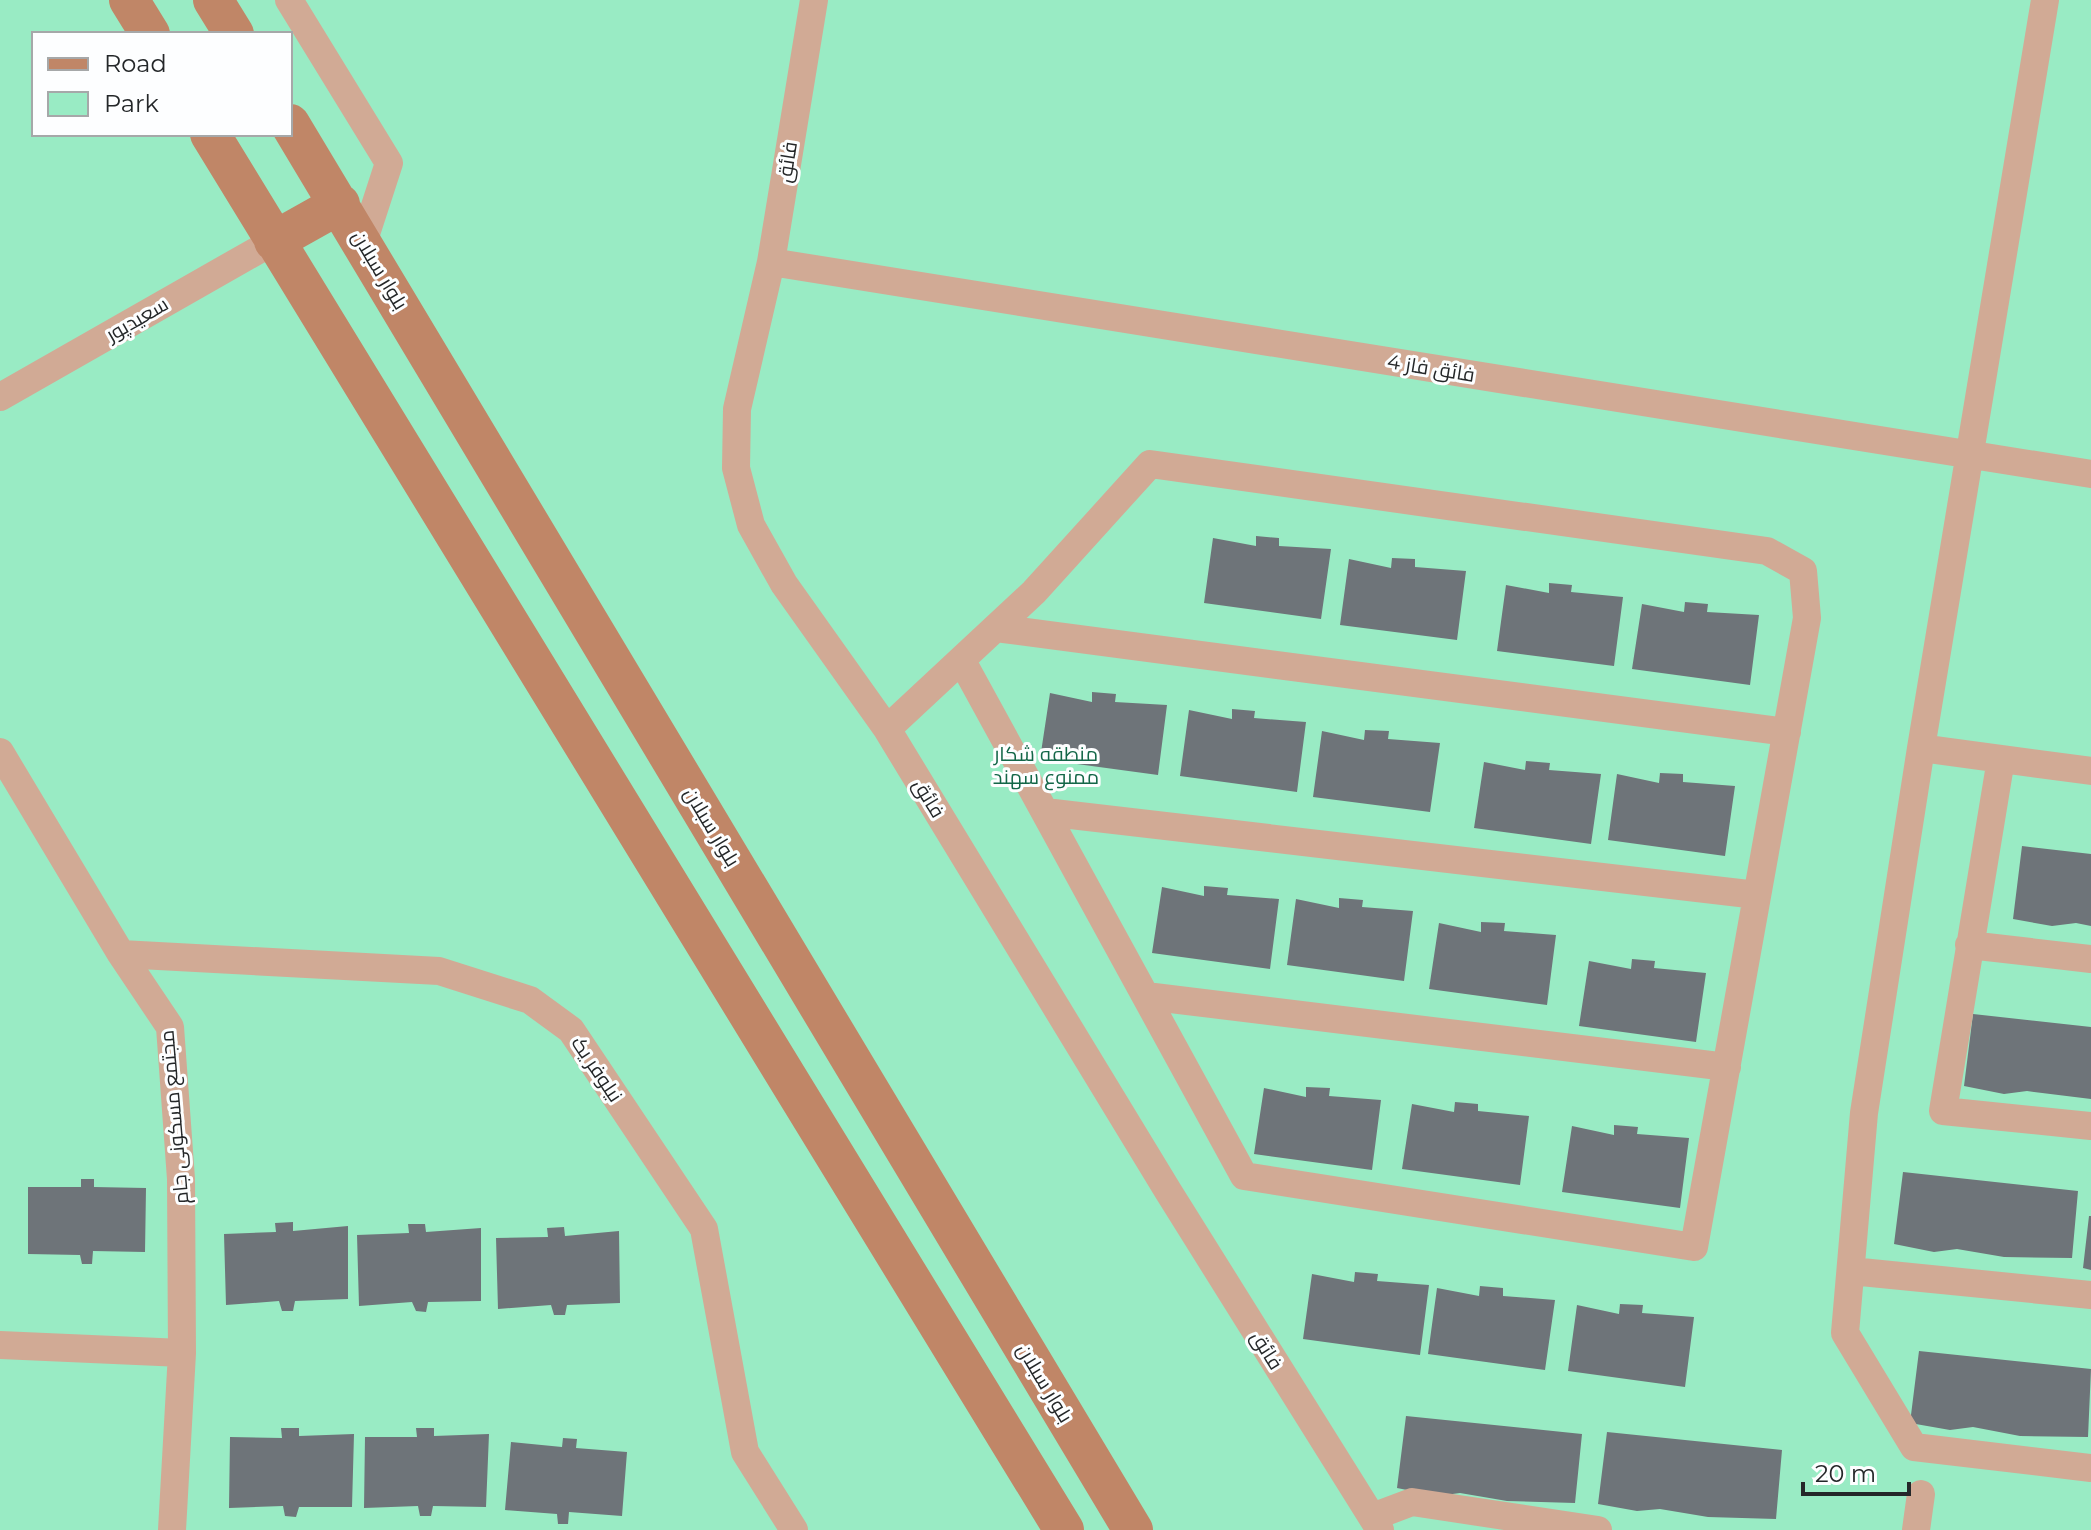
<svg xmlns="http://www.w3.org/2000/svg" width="2091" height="1530" font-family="Montserrat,Cairo,sans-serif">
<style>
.green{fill:#99ebc4;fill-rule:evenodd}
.building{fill:#6e7479}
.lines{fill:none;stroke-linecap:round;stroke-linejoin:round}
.street{stroke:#d1aa95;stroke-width:28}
.secondary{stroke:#c08667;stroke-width:40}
.labels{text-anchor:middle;stroke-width:6;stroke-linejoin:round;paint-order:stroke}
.street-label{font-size:20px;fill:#242729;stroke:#fdfeff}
.park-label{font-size:20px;fill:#136748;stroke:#fdfeff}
</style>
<rect width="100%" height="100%" fill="#ebf1f7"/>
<path class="green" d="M0,0H2091V1530H0ZM34,34H290V134H34Z"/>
<path class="building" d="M1256,536L1279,538V546L1331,549L1321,619L1204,603L1213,538L1256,546Z
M1392,558L1415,559V567L1466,571L1457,640L1340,625L1349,559L1391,568Z
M1549,583L1572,585L1571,592L1623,597L1614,666L1497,651L1506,585L1549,593Z
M1685,602L1708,604L1707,612L1759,615L1750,685L1632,669L1642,604L1684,612Z
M1092,692L1116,694L1115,702L1167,705L1158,775L1040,759L1050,693L1092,702Z
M1232,709L1255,711L1254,718L1306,722L1297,792L1180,776L1189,710L1232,719Z
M1365,730L1389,731L1388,739L1440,743L1430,812L1313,797L1322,731L1364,740Z
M1526,761L1550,763L1549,770L1601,774L1591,844L1474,828L1484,762L1525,770Z
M1660,773L1683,774V782L1735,786L1725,856L1608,840L1617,774L1659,783Z
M2022,846L2091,854V926L2076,923L2052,926L2013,919Z
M1204,886L1228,888L1227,895L1279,899L1270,969L1152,953L1162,887L1204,896Z
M1339,898L1363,900L1362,907L1413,911L1404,981L1287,965L1296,899L1339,908Z
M1481,922L1505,923L1504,931L1556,935L1547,1005L1429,989L1439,923L1481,932Z
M1632,959L1655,961L1654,968L1706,973L1696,1042L1579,1026L1589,961L1631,969Z
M1973,1014L2091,1027V1099L2027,1091L2004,1094L1964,1086Z
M1306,1087L1330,1088L1329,1096L1381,1100L1372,1170L1254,1154L1264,1088L1306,1097Z
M1455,1102L1478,1104V1111L1529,1116L1520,1185L1402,1169L1412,1104L1454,1112Z
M1614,1125L1638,1127L1637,1134L1689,1138L1680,1208L1562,1192L1572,1126L1614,1135Z
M1903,1172L2078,1191L2072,1258L2004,1257L1957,1249L1934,1252L1894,1244Z
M81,1179H94V1187L146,1188L145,1252L93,1251L92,1264H82L80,1255L28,1254V1187H81Z
M2089,1216H2091V1270L2083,1268Z
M293,1222V1231L348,1226V1299L295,1301L293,1311H282L279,1301L226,1305L224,1234L276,1232L275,1223Z
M408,1224H425L426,1232L481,1228V1301L428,1302L426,1312L416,1311L412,1302L359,1306L357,1235L409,1233Z
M564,1227L565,1236L619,1231L620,1303L567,1305L565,1315H554L551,1305L498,1309L496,1238L548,1237L547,1228Z
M1355,1272L1378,1274L1377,1281L1429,1285L1420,1355L1303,1339L1312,1274L1354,1282Z
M1480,1286L1503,1288V1296L1555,1300L1545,1370L1428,1354L1437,1288L1479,1296Z
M1620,1304L1643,1305L1642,1313L1694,1317L1685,1387L1568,1371L1577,1305L1619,1314Z
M1919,1351L2091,1369L2088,1437L2020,1436L1973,1427L1950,1430L1910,1423Z
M1406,1416L1582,1434L1575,1503L1507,1501L1460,1493L1437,1496L1397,1488Z
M281,1428H299V1436L354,1434L352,1507H299L296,1517L285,1516L283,1506L229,1508L230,1437L282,1438Z
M416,1428H434V1436L489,1434L486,1507L433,1506L431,1516H420L418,1506L364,1508L365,1437H417Z
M1607,1432L1782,1450L1776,1519L1708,1517L1660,1509L1637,1511L1598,1504Z
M563,1438L577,1439L576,1448L627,1452L622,1516L569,1512L568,1524H558L557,1514L505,1510L511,1442L562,1447Z"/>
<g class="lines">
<path class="street" d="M289,0L389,163L363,243
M814,0L771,262L737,409L736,468L751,525L784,584L887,729L1168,1191L1380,1530
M2045,0L1921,748L1864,1113L1845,1333L1914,1447L2091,1468
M771,262L2091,474
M0,397L274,241
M996,628L1787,732
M887,729L1034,592L1150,464L1767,551L1803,571L1807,618L1694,1247L1244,1176L962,661
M1921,748L2091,771
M0,752L121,954L170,1027L181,1179L182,1353L172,1530
M2001,759L1943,1111L2091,1126
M1045,812L1757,895
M1969,945L2091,959
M121,954L439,971L530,1000L571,1030L704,1229L745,1452L794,1530
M1146,996L1727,1067
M1851,1271L2091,1295
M0,1345L182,1353
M1372,1517L1412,1502L1598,1530
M1916,1530L1921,1494"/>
<path class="secondary" d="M129,0L150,34
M213,0L234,34
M290,124L1133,1530
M210,134L1064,1530
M274,241L340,204"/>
</g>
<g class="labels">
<g class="street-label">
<text transform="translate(787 162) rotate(-81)" y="7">فائق</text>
<text transform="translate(380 270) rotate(59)" y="7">بلوار سبلان</text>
<text transform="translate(137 319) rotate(-30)" y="7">سعیدپور</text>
<text transform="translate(1431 368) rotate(9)" y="7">فائق فاز 4</text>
<text transform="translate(929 798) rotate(59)" y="7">فائق</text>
<text transform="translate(712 827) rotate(59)" y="7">بلوار سبلان</text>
<text transform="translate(597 1069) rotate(56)" y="7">نیلوفر یک</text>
<text transform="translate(174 1117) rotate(-95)" y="7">مجتمع مسکونی جام</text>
<text transform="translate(1267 1350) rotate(58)" y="7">فائق</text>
<text transform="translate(1045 1383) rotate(59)" y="7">بلوار سبلان</text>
</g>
<g class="park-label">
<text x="1046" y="761">منطقه شکار<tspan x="1046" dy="23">ممنوع سهند</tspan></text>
</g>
</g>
<rect x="32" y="32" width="260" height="104" fill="#fdfeff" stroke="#a6a8a9" stroke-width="2"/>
<rect x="48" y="58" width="40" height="12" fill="#c08667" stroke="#a6a8a9" stroke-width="2"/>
<text x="104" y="72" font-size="24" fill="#242729">Road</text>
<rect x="48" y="92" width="40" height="24" fill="#99ebc4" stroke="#a6a8a9" stroke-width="2"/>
<text x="104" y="112" font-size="24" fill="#242729">Park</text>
<path d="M1803 1482v12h106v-12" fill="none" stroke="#242729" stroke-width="4"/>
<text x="1815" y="1482" font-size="24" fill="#242729" stroke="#fdfeff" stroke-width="6" paint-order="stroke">20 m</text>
</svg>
